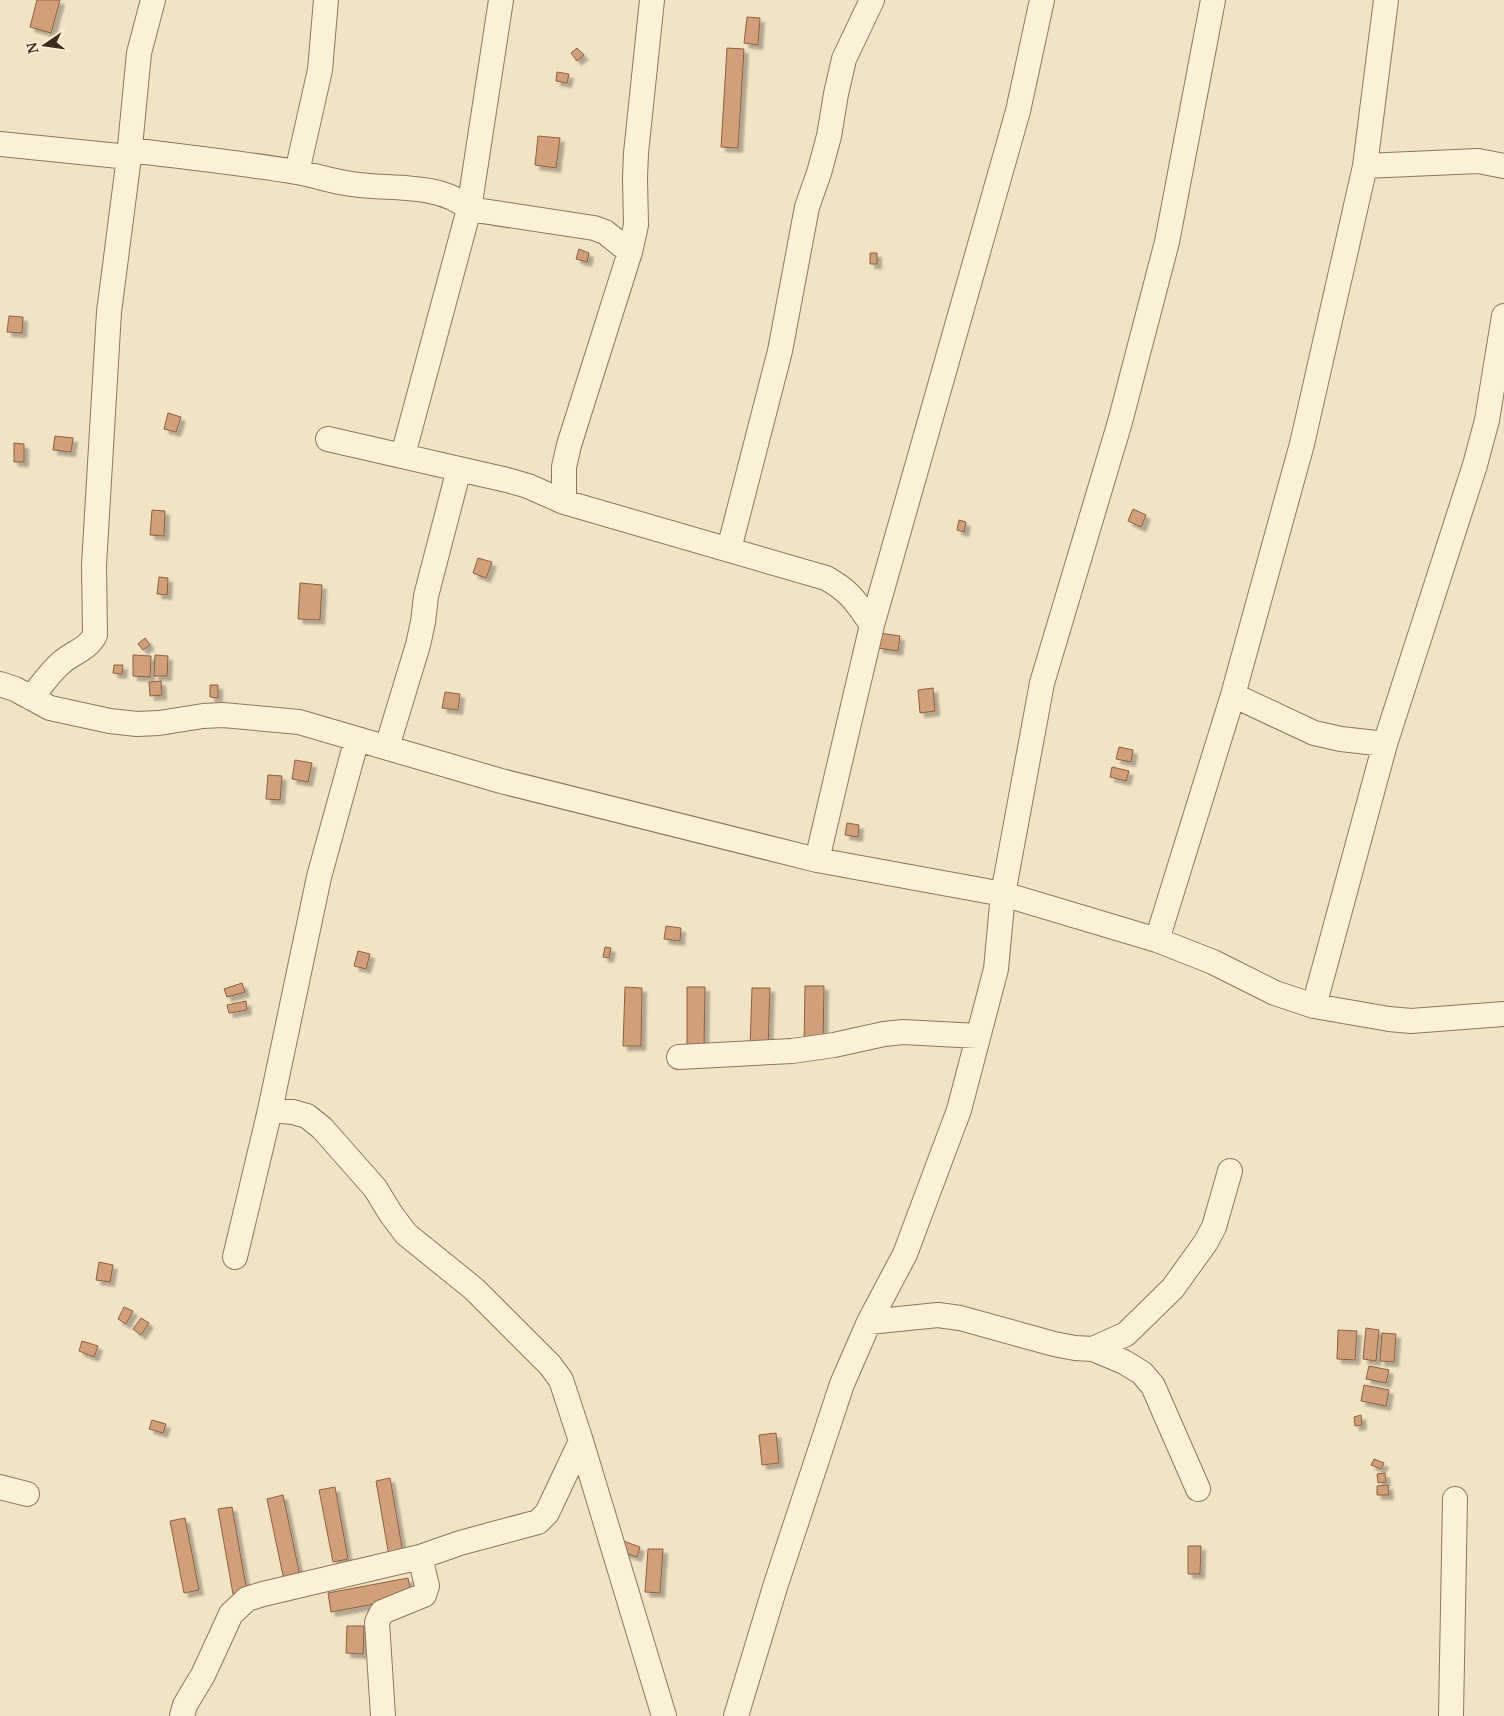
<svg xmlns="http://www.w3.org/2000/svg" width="1504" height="1716" font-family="'Noto Serif',serif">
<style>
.building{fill:#d19f79;stroke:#8e5f3e;filter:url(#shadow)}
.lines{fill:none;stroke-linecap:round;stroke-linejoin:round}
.minor-casing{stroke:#8d765a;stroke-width:26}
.minor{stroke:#fbf1d9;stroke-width:24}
</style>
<defs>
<filter id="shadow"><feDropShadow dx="4.5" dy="4.5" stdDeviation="1" flood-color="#0004"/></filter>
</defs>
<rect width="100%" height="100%" fill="#f1e4c5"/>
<path class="building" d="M37,0H60L51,33L30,27Z
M747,17L760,18L758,45L744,43Z
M577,48L584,55L577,61L571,53Z
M727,48L744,49L738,148L721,147Z
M557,72L569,74L567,83L556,81Z
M538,136L560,138L556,168L535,165Z
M579,249L589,253L587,262L576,259Z
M870,253H877V264H870Z
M9,316L23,317L22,333L7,332Z
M168,413L181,417L176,432L164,429Z
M55,436L73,438L71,452L53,450Z
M14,443L24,444V462H14Z
M1133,509L1146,515L1141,527L1128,521Z
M152,510L165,511L164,536L150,535Z
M959,520L966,522L964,532L957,530Z
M478,558L492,562L486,578L473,573Z
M159,577L168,578L167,595L157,594Z
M300,583L322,585L320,620L298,619Z
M880,633L900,636L898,651L878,648Z
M145,638L150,645L143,650L138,644Z
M133,655L151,656L150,677L133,676Z
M155,655L168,656L167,676H154Z
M114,665H123L122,674L113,673Z
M161,681L162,695L150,696L149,682Z
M210,685H218V698L210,697Z
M933,688L935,711L920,713L918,690Z
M445,692L460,694L458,710L442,708Z
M1119,747L1133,750L1131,762L1116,759Z
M295,760L312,763L308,782L292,779Z
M1112,767L1129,771L1126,781L1110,777Z
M268,775L282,776L280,800L266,799Z
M847,823L859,825L858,837L845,835Z
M666,926L681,928L680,941L664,939Z
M605,947L611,948L609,958L603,957Z
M358,951L370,954L366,969L354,966Z
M242,983L245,992L227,997L224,989Z
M805,986H824L823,1046L804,1045Z
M625,987L642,988L641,1046H623Z
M687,987H705L704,1047H687Z
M752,988H770L768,1048H750Z
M246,1001L247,1010L229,1013L227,1005Z
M99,1262L113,1265L110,1282L96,1280Z
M124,1307L133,1311L126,1324L118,1319Z
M141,1318L149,1323L141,1335L133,1329Z
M1366,1328L1379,1330L1376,1361L1363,1359Z
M1338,1330L1357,1331L1355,1360L1337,1359Z
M1382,1333L1396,1334L1394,1362L1380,1361Z
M82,1341L98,1346L94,1357L79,1351Z
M1369,1366L1389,1370L1386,1383L1366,1379Z
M1364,1385L1389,1390L1386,1406L1361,1401Z
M1361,1415L1362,1425L1355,1426L1354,1417Z
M152,1420L166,1424L163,1433L149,1429Z
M776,1433L779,1463L762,1465L759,1435Z
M1374,1459L1384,1463L1381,1469L1371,1465Z
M1385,1473L1386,1482L1378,1483L1377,1474Z
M390,1478L404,1559L390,1562L376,1481Z
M1388,1485L1389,1495H1377V1486Z
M335,1487L348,1559L333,1562L319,1490Z
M283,1495L301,1581L285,1585L267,1499Z
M232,1507L247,1592L233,1594L218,1509Z
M185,1518L199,1590L184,1593L170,1521Z
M623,1541L640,1547L637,1557L619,1551Z
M1188,1546H1201L1200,1574H1188Z
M648,1549H663L660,1593L645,1592Z
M408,1578L412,1597L331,1612L328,1593Z
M347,1626H364L363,1654L346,1653Z"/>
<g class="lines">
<defs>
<path id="minor" d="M0,144L129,157
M130,150C185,157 241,163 296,172C315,175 333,182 352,184C389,190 440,182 469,209L594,228L605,232L630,252
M1365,166L1478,161L1504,166
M297,172L320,70L326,0
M328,439L507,480L528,486L564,502L826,578C850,591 857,603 872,625
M403,455L469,209L501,0
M564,502V467L569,445L630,252L636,225L635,178L636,153L652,0
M729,549L780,351L807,207L819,173L829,136L836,94L844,59L872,0
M0,684L15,689L50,708L110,721L137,724L159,723L203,716L223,715L299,722L501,781L817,860L1003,894L1157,940L1213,962L1275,993L1314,1006L1389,1019L1411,1021L1504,1014
M1233,695L1314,733L1341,739L1385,744
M31,698C41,686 50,672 62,662C74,652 88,649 95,635L94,565L109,312L129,157L139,53L153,0
M387,747L418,645L423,622L426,596L459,469
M817,860L872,625L1018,111L1042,0
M1157,940L1233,695L1302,444L1365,166L1386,0
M1314,1006L1385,744L1475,465L1487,420L1504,316
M679,1057L792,1051L834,1045L884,1034L903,1032L978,1036
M270,1110L293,1112L307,1116L322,1128L375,1188L391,1214L406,1234L474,1289L550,1365L561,1380L581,1441L664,1716
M235,1257L270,1110L319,877L357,739
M869,1322L938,1315L960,1318L1054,1344L1075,1348L1093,1349L1124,1362L1142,1373L1153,1386L1198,1489
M1093,1349L1126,1334L1173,1288L1206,1242L1214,1227L1230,1171
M0,1487L27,1494
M182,1716L185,1705L203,1675L231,1614L247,1599L263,1594L420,1557L460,1543L538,1522L547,1513L581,1441
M383,1716L377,1622L382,1612L424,1595L427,1586L420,1557
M736,1716L776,1584L842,1384L869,1322L905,1254L959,1110L996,969L1003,894L1042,683L1120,422L1167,242L1213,0
M1451,1716L1455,1499"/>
</defs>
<use href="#minor" class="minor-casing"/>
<use href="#minor" class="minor"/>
</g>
<g transform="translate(45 45) rotate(257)" stroke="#f8eed5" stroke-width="4" paint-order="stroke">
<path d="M0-4L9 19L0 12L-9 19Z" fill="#3d2d1f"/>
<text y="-8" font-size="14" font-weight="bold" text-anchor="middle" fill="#3d2d1f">N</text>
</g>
</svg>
